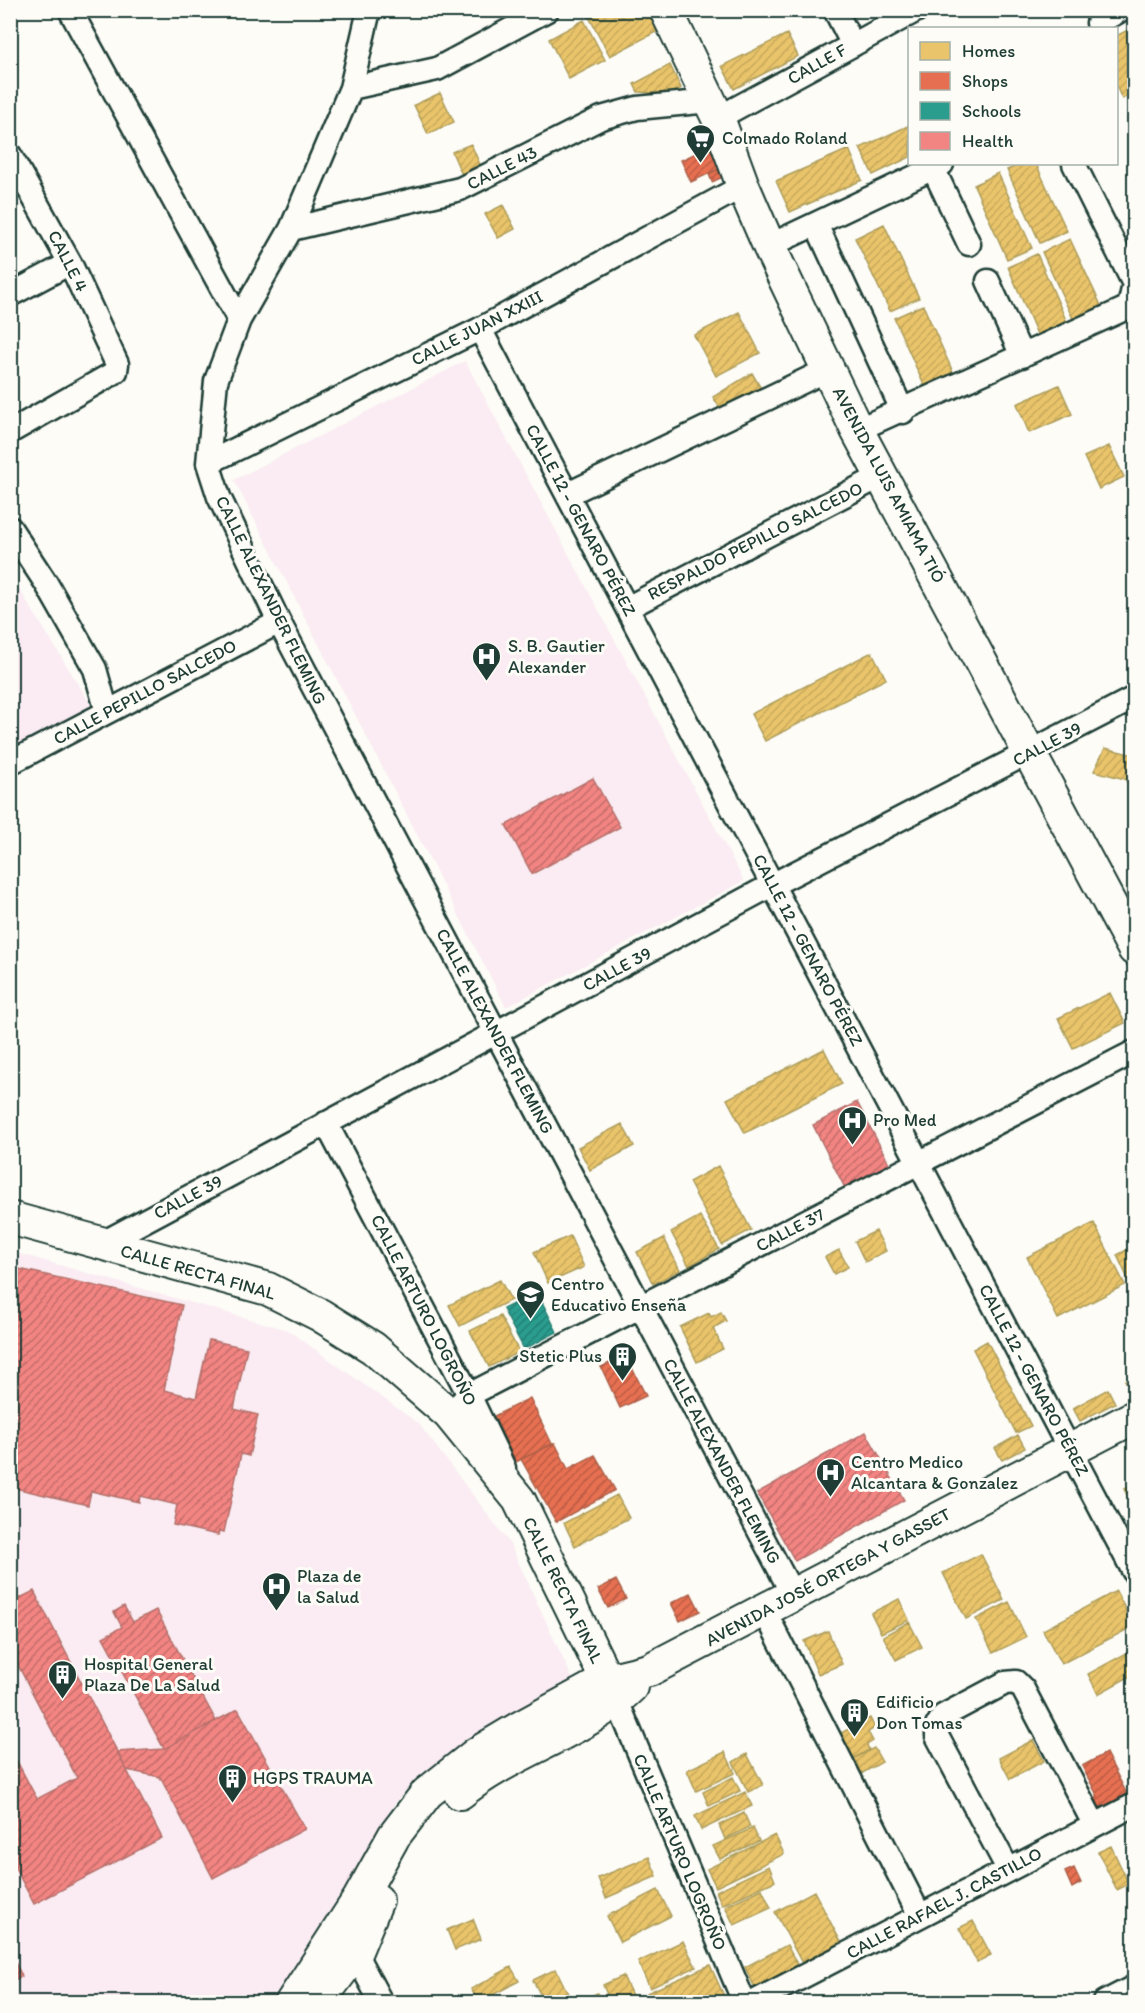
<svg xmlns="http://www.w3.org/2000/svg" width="1145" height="2013" font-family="Itim,sans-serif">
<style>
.built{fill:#faecf2}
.homes{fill:url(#homes-hatch);stroke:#ac9c5a;stroke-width:1.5}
.shops{fill:url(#shops-hatch);stroke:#ab6048;stroke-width:1.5}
.schools{fill:url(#schools-hatch);stroke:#278074;stroke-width:1.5}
.health{fill:url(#health-hatch);stroke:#b36f6b;stroke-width:1.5}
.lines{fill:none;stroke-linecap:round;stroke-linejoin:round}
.street-casing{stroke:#1f3d34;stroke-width:27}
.secondary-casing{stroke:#1f3d34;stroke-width:36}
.street{stroke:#fdfcf7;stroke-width:22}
.secondary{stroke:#fdfcf7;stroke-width:32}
.labels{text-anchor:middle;stroke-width:6;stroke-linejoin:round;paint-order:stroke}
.street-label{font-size:18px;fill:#1f3d34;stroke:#fdfcf7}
.poi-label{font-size:18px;fill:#1f3d34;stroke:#fdfcf7;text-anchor:start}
</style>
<defs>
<pattern id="homes-hatch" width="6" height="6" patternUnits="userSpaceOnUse" patternTransform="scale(1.5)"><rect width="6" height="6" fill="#e9c46a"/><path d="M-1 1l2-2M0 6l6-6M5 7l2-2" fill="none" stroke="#c7a95c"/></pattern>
<pattern id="shops-hatch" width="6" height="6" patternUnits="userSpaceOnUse" patternTransform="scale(1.5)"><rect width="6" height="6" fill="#e76f51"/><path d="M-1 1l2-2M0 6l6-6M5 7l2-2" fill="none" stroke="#bb5c44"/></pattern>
<pattern id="schools-hatch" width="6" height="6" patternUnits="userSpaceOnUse" patternTransform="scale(1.5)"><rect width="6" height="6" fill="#2a9d8f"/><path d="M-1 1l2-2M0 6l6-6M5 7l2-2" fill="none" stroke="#238176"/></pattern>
<pattern id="health-hatch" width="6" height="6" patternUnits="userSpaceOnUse" patternTransform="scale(1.5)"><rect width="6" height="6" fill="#f28482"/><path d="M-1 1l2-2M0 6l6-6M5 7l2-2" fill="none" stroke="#c36d6b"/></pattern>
</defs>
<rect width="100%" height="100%" fill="#fdfcf7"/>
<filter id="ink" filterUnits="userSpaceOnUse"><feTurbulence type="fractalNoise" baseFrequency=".0167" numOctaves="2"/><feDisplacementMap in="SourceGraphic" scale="12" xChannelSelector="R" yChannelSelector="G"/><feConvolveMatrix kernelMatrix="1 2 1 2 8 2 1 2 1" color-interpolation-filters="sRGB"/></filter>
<g filter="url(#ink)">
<path class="built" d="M465,361L744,881L506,1007L234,480Z
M10,574L96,713L10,758Z
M10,1251L288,1330L419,1424L510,1544L573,1680L560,1698L424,1772L395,1803L279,2002H11Z"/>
<path class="homes" d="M602,10H647L658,31L610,56L589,17Z
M584,20L605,60L569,79L549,39Z
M1134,27V93L1122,99L1116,86V36Z
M787,34L798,56L734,89L722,66Z
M670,65L681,88L673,94L638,92L634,84Z
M440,93L454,122L428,134L414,105Z
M910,125V157L873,175L860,148Z
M471,144L482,169L463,177L452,152Z
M849,149L862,180L790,212L776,181Z
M1022,164H1036L1067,231L1040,243L1007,170Z
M998,173L1032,248L1007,259L974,185Z
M503,205L515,229L498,238L485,214Z
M884,224L919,298L890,311L855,238Z
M1070,239L1104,312L1076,325L1042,252Z
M1037,254L1069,327L1040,341L1008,267Z
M923,305L957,381L928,394L894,318Z
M739,312L760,353L716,376L694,335Z
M752,373L763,392L725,416L713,397Z
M1059,385L1072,414L1029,433L1017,404Z
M1109,446L1124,477L1099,489L1084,457Z
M872,652L886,679L765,741L751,714Z
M1105,748L1134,755V793L1125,779L1094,771Z
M1110,993L1125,1023L1073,1048L1058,1018Z
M824,1049L842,1084L745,1133L727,1099Z
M622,1124L634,1146L590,1170L578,1147Z
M718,1166L751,1230L722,1245L689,1182Z
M700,1216L719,1249L689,1266L671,1232Z
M1094,1223L1125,1285L1058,1319L1027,1257Z
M876,1231L886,1251L865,1262L855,1241Z
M570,1236L584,1267L548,1283L534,1252Z
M664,1238L680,1270L653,1284L637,1252Z
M1134,1246V1292L1117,1255Z
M839,1250L848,1267L834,1274L825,1257Z
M500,1280L511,1300L460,1326L449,1305Z
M721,1312L726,1321L713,1328L723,1349L697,1362L680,1327L709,1313L711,1317Z
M500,1316L519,1352L489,1367L470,1331Z
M987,1341L1031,1426L1016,1433L973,1349Z
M1134,1376V1392L1132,1393L1125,1380Z
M1108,1389L1115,1403L1080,1421L1073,1408Z
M1018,1435L1025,1448L1002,1460L995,1448Z
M1134,1483V1509L1124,1489Z
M617,1495L629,1518L575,1546L564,1523Z
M981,1554L1004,1600L966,1619L943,1573Z
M1116,1591L1134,1626L1061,1664L1043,1630Z
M899,1599L909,1620L881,1633L871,1613Z
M1009,1602L1026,1637L993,1653L976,1619Z
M909,1622L922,1647L896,1660L883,1636Z
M828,1631L842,1664L818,1674L804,1641Z
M1134,1649V1674L1098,1694L1088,1674Z
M870,1718L875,1728L868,1732L873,1741L867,1745L869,1750L851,1760L837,1735Z
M1033,1740L1044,1761L1010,1779L999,1758Z
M874,1748L882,1762L859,1775L851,1760Z
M725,1752L735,1773L696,1791L687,1770Z
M747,1754L763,1785L748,1792L733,1762Z
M733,1777L740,1791L709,1806L703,1792Z
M745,1792L752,1806L701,1830L695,1816Z
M744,1813L750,1827L725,1839L719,1825Z
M753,1828L759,1841L720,1859L713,1846Z
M775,1835L784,1854L716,1887L707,1869Z
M1111,1846L1129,1884L1117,1890L1098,1852Z
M649,1857L657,1876L606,1898L598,1878Z
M769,1866L775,1881L722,1905L716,1891Z
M762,1889L771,1908L734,1925L725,1906Z
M658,1890L671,1916L620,1942L607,1916Z
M814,1891L843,1946L804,1967L775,1912Z
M473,1919L481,1939L455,1950L447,1930Z
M973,1921L991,1955L977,1962L959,1928Z
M683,1941L696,1967L650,1988L638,1962Z
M787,1945L800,1970L757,1992L745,1967Z
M710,1965L725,1998L716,2002H651L647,1993Z
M511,1967L519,1981L479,2002L471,1989Z
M556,1969L572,2002H544L533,1980Z
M623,1976L635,2002H610L603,1985Z
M597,1993L602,2002H580Z
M504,1996L507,2002H490Z"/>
<path class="shops" d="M711,146L721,168L691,182L681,160Z
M721,168L725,176L712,182L709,174Z
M626,1356L646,1396L620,1408L601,1367Z
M530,1398L552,1444L516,1462L494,1416Z
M555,1443L568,1469L595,1455L615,1490L556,1522L521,1459Z
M616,1580L626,1599L608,1608L598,1589Z
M691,1593L700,1611L680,1621L671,1603Z
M1106,1753L1129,1798L1096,1815L1089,1802L1098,1797L1082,1766Z
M1074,1868L1081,1883L1072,1888L1065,1872Z"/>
<path class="schools" d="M537,1292L557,1332L524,1349L503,1309Z"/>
<path class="health" d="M593,778L620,827L532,874L506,825Z
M857,1102L891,1167L846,1190L813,1125Z
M10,1267L182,1305L164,1390L196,1398L209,1340L247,1348L234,1409L258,1415L249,1456L241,1454L224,1532L219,1531L218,1535L173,1525L177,1505L140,1496L139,1502L91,1491L88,1505L10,1487Z
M866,1432L904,1500L795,1561L757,1493Z
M34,1591L162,1838L34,1904L10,1858V1748L37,1799L77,1778L10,1650V1603Z
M124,1606L133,1622L156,1610L216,1721L164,1749L103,1637L122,1627L114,1612Z
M238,1709L305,1829L213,1878L160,1777L127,1770L117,1752L164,1749Z
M10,1953L22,1976L10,1982Z"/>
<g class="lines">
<defs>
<path id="street" d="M70,10L239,320
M369,10L351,88L291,229L239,320L216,381L208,463L219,497L279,622L793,1595
M835,10L853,45
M1098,23L1121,10
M351,88L437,69L547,10
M718,118L917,10
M10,155L70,263L117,364L116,371L112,374L10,432
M933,168L969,244
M816,224L903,412
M291,229L460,189L601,118L637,108L710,101
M769,246L942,164
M988,281L1022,356
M10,295L70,263
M480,329L1134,1572
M857,430L1129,307L1134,284L1074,164
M208,463L480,329L743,186
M568,494L829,369
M10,528L46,583L95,669L107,712
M627,608L883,475
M10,763L279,622
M326,1123L469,1395L504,1468
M101,1244L772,885L1134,698
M449,1414L469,1395L1134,1052
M765,1612L920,1916
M617,1701L744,2002
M1008,1869L937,1736V1726L943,1716L1005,1683L1016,1682L1023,1689L1094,1824
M356,1941L355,1953L381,2002
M754,2002L1134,1805
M1105,2002L1134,1987"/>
<path id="secondary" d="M666,10L718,118L743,186L769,246L857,430L1134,949
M10,1218L268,1289L320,1315L373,1348L449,1414L519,1500L617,1701
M460,1793C512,1750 584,1733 631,1687
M292,2002L359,1899L394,1836L427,1793L476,1754L521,1727L607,1680L649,1670L1134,1417
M318,2002L355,1953L377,1900"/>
</defs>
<use href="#street" class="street-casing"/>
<use href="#secondary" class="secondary-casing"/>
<use href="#street" class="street"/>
<use href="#secondary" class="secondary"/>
</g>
</g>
<defs>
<symbol id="supermarket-pin" viewBox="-11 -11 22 30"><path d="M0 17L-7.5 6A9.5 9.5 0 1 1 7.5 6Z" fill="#1f3d34" stroke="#fdfcf7"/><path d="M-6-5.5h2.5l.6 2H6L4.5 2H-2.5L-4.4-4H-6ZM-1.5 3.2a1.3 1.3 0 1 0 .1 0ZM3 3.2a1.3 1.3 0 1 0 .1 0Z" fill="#fff"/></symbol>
<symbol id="hospital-pin" viewBox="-11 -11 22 30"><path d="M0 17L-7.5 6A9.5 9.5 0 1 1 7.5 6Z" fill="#1f3d34" stroke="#fdfcf7"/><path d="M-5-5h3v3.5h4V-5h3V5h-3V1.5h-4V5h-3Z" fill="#fff"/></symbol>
<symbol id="school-pin" viewBox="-11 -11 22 30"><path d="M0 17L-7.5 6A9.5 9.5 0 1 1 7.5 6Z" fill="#1f3d34" stroke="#fdfcf7"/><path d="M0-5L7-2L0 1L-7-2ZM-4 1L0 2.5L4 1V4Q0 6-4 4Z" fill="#fff"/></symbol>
<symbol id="building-pin" viewBox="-11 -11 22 30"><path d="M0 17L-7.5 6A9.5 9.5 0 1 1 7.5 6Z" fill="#1f3d34" stroke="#fdfcf7"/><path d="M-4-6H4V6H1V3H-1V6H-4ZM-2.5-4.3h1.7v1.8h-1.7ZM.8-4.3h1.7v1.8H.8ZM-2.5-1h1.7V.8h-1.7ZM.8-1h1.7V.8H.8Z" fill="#fff"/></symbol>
</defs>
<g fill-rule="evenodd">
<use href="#supermarket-pin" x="684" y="122" width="33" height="45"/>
<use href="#hospital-pin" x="470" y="640" width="33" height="45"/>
<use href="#hospital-pin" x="836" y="1104" width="33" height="45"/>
<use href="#school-pin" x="514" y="1278" width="33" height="45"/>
<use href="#building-pin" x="606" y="1340" width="33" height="45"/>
<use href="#hospital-pin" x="814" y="1456" width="33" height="45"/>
<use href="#hospital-pin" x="260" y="1570" width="33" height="45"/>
<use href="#building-pin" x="46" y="1658" width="33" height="45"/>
<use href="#building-pin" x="838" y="1696" width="33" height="45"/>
<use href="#building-pin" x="216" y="1762" width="33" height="45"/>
</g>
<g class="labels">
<g class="street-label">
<text transform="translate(817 64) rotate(-29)" y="6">CALLE F</text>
<text transform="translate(502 168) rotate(-27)" y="6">CALLE 43</text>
<text transform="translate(68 261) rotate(63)" y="6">CALLE 4</text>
<text transform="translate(477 328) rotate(-27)" y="6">CALLE JUAN XXIII</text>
<text transform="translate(889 485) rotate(62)" y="6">AVENIDA LUIS AMIAMA TIÓ</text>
<text transform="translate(581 520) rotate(62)" y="6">CALLE 12 - GENARO PÉREZ</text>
<text transform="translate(755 541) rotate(-27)" y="6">RESPALDO PEPILLO SALCEDO</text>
<text transform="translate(271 600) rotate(64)" y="6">CALLE ALEXANDER FLEMING</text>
<text transform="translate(145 692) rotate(-28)" y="6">CALLE PEPILLO SALCEDO</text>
<text transform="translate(1047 744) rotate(-28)" y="6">CALLE 39</text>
<text transform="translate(808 950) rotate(62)" y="6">CALLE 12 - GENARO PÉREZ</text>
<text transform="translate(617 969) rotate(-28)" y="6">CALLE 39</text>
<text transform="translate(495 1031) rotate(62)" y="6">CALLE ALEXANDER FLEMING</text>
<text transform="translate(188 1197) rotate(-28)" y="6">CALLE 39</text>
<text transform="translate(790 1230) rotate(-27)" y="6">CALLE 37</text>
<text transform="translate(198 1272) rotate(16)" y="6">CALLE RECTA FINAL</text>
<text transform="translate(424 1310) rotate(63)" y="6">CALLE ARTURO LOGROÑO</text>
<text transform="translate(1034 1380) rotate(62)" y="6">CALLE 12 - GENARO PÉREZ</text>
<text transform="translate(722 1461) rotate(62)" y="6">CALLE ALEXANDER FLEMING</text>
<text transform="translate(828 1577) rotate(-28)" y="6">AVENIDA JOSÉ ORTEGA Y GASSET</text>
<text transform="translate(563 1590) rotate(64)" y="6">CALLE RECTA FINAL</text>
<text transform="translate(680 1852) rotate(67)" y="6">CALLE ARTURO LOGROÑO</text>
<text transform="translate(944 1903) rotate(-28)" y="6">CALLE RAFAEL J. CASTILLO</text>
</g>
<g class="poi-label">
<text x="722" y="144">Colmado Roland</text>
<text x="508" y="652">S. B. Gautier<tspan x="508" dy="21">Alexander</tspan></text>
<text x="873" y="1126">Pro Med</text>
<text x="551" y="1290">Centro<tspan x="551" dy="21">Educativo Enseña</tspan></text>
<text x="602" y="1362" text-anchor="end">Stetic Plus</text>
<text x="851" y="1468">Centro Medico<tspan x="851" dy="21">Alcantara &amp; Gonzalez</tspan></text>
<text x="297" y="1582">Plaza de<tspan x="297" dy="21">la Salud</tspan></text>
<text x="84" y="1670">Hospital General<tspan x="84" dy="21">Plaza De La Salud</tspan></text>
<text x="876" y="1708">Edificio<tspan x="876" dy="21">Don Tomas</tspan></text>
<text x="253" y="1784">HGPS TRAUMA</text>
</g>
</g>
<rect width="1145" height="2013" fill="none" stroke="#fdfcf7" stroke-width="36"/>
<rect x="18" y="18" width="1109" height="1977" fill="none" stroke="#1f3d34" stroke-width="2" filter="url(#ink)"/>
<rect x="908" y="27" width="210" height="138" fill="#fdfcf7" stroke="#a4b0a9" stroke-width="1.5"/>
<rect x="920" y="42" width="30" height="18" fill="#e9c46a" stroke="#a4b0a9" stroke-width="1.5"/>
<text x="962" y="57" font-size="18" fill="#1f3d34">Homes</text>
<rect x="920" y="72" width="30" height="18" fill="#e76f51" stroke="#a4b0a9" stroke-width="1.5"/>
<text x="962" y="87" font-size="18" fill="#1f3d34">Shops</text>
<rect x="920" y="102" width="30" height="18" fill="#2a9d8f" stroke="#a4b0a9" stroke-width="1.5"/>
<text x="962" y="117" font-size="18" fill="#1f3d34">Schools</text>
<rect x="920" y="132" width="30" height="18" fill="#f28482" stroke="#a4b0a9" stroke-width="1.5"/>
<text x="962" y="147" font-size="18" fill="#1f3d34">Health</text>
</svg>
